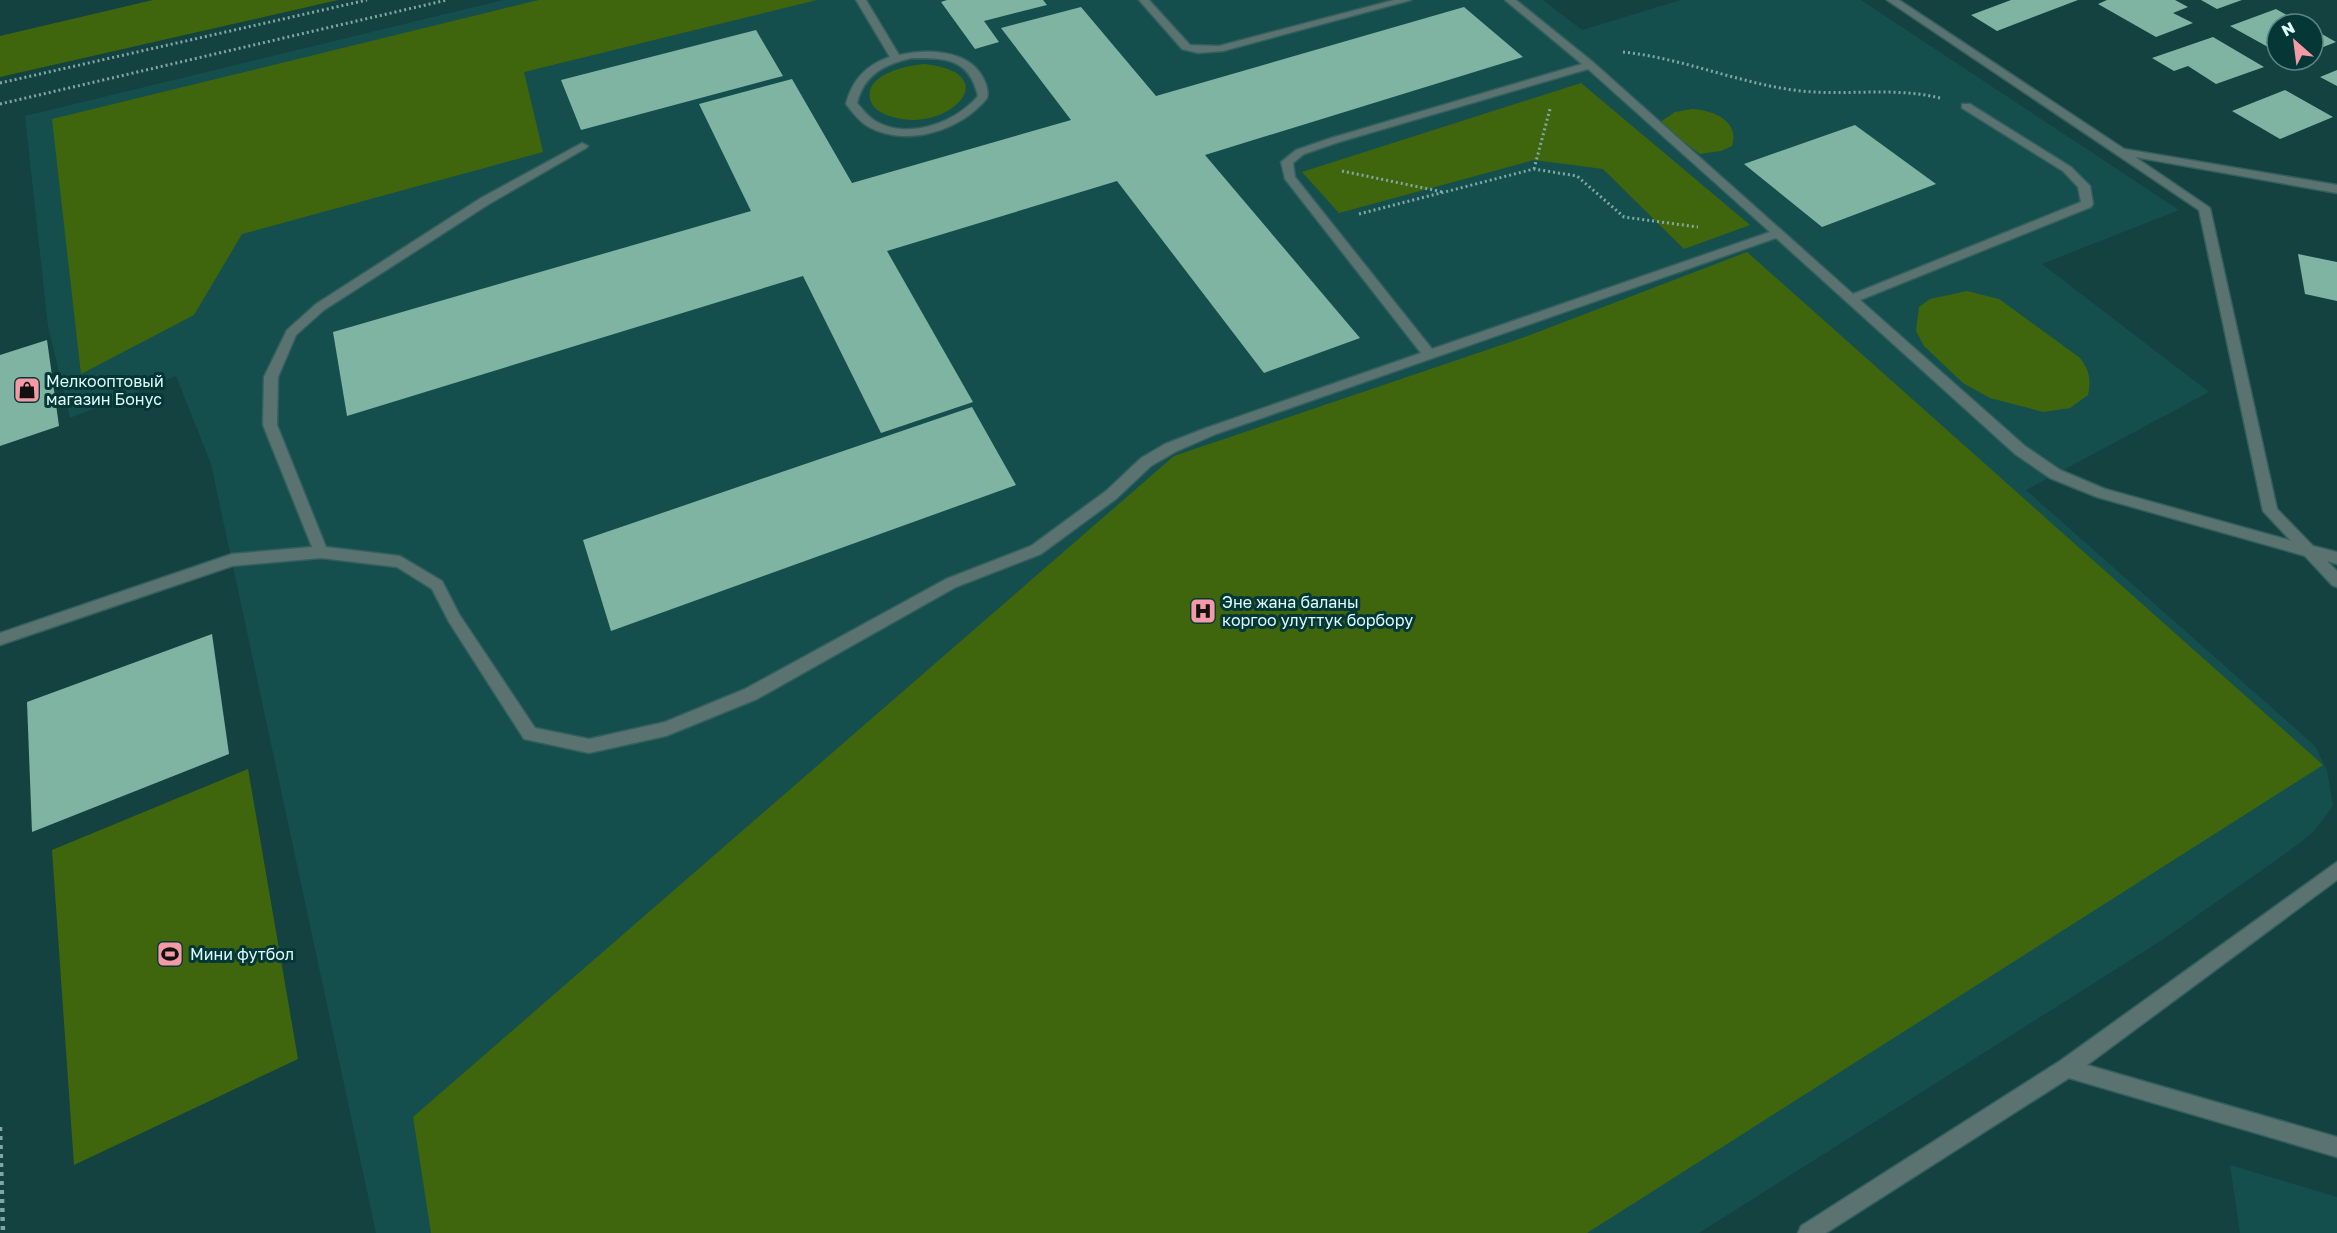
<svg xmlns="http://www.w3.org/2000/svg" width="2337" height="1233" font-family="'Golos Text',sans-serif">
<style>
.built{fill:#154f4d}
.green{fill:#40660d}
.building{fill:#7fb4a2}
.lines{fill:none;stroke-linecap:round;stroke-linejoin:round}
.service-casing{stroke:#33605e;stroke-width:3}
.minor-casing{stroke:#33605e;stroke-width:3}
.path-far1{stroke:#81a7a5;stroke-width:3;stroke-dasharray:2 3;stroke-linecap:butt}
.path{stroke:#81a7a5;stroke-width:4.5;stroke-dasharray:4 5;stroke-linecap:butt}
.service{fill:#5a7270;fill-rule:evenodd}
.minor{fill:#5a7270;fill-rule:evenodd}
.labels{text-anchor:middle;stroke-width:6;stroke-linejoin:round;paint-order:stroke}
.poi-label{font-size:16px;fill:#defcfa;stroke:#053736;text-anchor:start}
</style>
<rect width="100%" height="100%" fill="#134240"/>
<path class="built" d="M503,0H1543L1582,30L1681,0H1861L2179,210L2042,264L2209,392L2026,490L2315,746L2327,770L2333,806L2313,832L2289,851L2162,940L1699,1233H376L211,464L176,376L70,418L48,326L25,116Z
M2230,1165L2337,1197V1233H2240Z"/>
<path class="green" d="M153,0H338L0,77V36Z
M539,0H817L524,72L543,152L242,234L194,315L81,374L52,119Z
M923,64C1008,72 949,134 893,117C885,115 874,110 871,102C861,75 906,66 923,64Z
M1581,83L1750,225L1684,249L1603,169L1534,160L1339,213L1302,172Z
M1692,109C1713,110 1740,121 1732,146L1721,151L1700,154L1659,123L1675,112Z
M1747,252L2323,765L1587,1233H431L413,1117L1174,456L1525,337Z
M1967,291L1999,299L2080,358C2090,371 2091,380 2088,395L2070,408L2043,412L1990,398L1963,383L1924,346L1916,331L1919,307L1930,299Z
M248,769L298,1059L74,1165L52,850Z"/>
<path class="building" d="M947,0H1043L1047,5L984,21L999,42L975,49L941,2Z
M2011,0H2078L1997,31L1971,15Z
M2107,0H2175L2188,7L2173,13L2193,23L2156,37L2098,4Z
M2201,0H2242L2217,9Z
M1081,7L1156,96L1464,7L1523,57L1205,155L1360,338L1264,373L1117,181L887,251L973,402L881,433L803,276L347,416L333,332L751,211L699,104L792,79L852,183L1071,120L1001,28Z
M2276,9L2303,24H2277V52L2230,26Z
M2313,29L2336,42L2313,51Z
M756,30L783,76L581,130L561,80Z
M2213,37L2264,67L2216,84L2188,66L2174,71L2152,58Z
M2337,70V86L2320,77Z
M2285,90L2333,117L2280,139L2232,111Z
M1855,125L1936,184L1822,227L1744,164Z
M2298,254L2337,262V301L2305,294Z
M47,340L59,426L0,446V355Z
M972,407L1016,485L611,631L583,540Z
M212,634L229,754L32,832L27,702Z"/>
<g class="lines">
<defs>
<path id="service" d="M856,0H866L899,55C925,49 967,49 982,76C986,83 989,91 987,98C962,130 907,148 869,127C860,122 852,112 846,104C852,80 866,65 890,57ZM912,58C946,58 969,58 978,96C956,122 910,140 877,122C869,118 863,110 857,103C864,75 884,64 912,58Z
M1139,0H1149L1190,45L1219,46L1394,0H1411L1223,51L1198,53L1182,49Z
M1505,0H1516L1594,63L1853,294L2081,202L2078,187L2063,171L1962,108V104H1970L2071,167L2090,186L2093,204L2091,207L1860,300L2025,446L2060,470L2105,489L2314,547L2316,551L2314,555L2309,557L2097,497L2050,478L2015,454L1776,238L1216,434L1175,452L1151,466L1116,499L1041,554L956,587L757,699L666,736L589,753L524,739L449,622L432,589L397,567L321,558L232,566L0,645V633L232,554L312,547L263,425L264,377L287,330L316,304L481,198L582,143L588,146L586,148L489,204L324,310L296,335L278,377L277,425L326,547L400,556L442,581L459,614L535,728L589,739L665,722L745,689L946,579L1031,546L1106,491L1141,458L1165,444L1206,428L1421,353L1285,179L1281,162L1296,150L1331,138L1582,64ZM1588,69L1770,232L1432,349L1295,177L1293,163L1304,154L1339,142Z"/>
<path id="minor" d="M1887,0H1899L2124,149L2337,185V193L2135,157L2210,208L2277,509L2313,546L2337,552V564L2327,561L2337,571V587L2332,585L2263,511L2199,210Z
M2337,862V880L2087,1065L2337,1137V1157L2069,1078L1826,1233H1798L1801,1226L2060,1061Z"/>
</defs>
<use href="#service" class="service-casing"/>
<use href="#minor" class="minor-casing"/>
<path class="path-far1" d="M1623,52C1681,58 1736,82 1793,90C1843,97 1891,86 1940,98
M0,83L367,0
M0,104L447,0
M1534,169L1550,109
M1342,171L1443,192
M1359,214L1534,169L1577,176L1624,217L1698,227"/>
<path class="path" d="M0,1127L3,1233"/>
<use href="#service" class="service"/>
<use href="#minor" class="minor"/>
</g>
<defs>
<symbol id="shop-square" viewBox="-11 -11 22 22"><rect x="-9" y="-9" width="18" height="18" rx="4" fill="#f49aa6" stroke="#053736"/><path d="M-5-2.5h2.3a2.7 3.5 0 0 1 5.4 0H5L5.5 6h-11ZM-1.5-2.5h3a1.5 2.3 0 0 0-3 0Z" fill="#111"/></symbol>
<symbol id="hospital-square" viewBox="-11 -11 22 22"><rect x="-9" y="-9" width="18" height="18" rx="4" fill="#f49aa6" stroke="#053736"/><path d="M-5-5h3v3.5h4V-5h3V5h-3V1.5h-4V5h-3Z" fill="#111"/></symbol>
<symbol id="stadium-square" viewBox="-11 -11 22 22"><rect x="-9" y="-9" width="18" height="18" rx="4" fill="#f49aa6" stroke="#053736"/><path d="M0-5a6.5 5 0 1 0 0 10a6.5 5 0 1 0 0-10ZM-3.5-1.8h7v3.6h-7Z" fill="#111"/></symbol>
</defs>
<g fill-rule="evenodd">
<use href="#shop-square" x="12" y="375" width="30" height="30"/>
<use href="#hospital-square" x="1188" y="596" width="30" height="30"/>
<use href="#stadium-square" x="155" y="939" width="30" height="30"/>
</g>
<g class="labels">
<g class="poi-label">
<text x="46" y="387">Мелкооптовый<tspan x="46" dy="18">магазин Бонус</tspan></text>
<text x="1222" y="608">Эне жана баланы<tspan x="1222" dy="18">коргоо улуттук борбору</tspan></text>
<text x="190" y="960">Мини футбол</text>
</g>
</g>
<g transform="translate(2295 42) rotate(332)"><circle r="28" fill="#053736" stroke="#5c8684" stroke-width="1.5"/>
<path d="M0-4.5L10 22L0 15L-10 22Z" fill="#f49aa6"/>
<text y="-9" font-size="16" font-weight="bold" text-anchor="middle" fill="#defcfa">N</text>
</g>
</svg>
